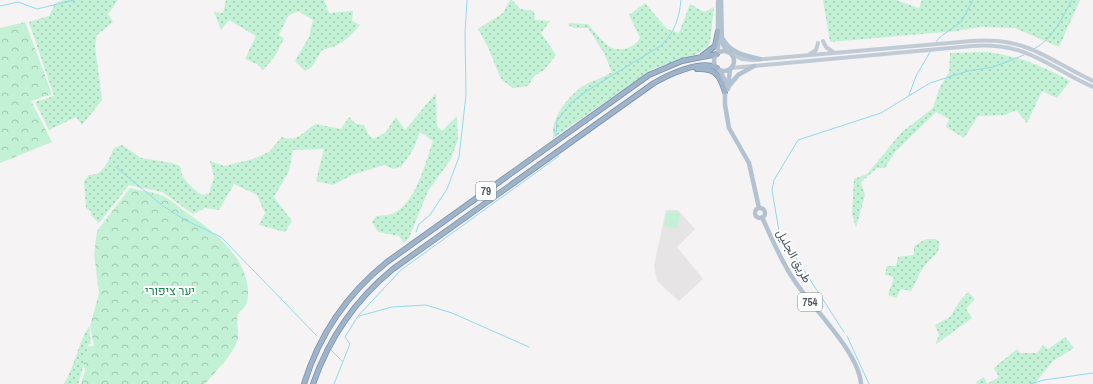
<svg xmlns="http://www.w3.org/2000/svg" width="1093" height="384" font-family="'Archivo Narrow',Vazirmatn,Heebo,sans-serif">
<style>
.education{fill:#e6e4e5}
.green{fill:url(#green-dots)}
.forest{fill:url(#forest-crowns)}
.pitch{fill:#c3f1d5}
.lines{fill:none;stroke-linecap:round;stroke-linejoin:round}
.stream{stroke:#90daee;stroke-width:1}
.trunk-casing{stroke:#7690ad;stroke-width:6}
.secondary{stroke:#c1cbd6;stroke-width:4}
.primary{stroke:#b3c2d1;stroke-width:4.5}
.trunk{stroke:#9fb4c9;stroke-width:4.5}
.labels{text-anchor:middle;stroke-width:4;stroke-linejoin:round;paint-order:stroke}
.shield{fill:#fff;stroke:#808990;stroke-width:1}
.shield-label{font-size:11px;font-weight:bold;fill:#4a5661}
.street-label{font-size:12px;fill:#4a5661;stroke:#fff}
.park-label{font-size:12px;fill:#17864f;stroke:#fff}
</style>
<defs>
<pattern id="green-dots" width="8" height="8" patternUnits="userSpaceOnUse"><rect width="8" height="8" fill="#c3f1d5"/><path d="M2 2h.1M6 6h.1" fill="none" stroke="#a0c6b0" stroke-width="1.8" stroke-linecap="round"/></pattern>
<pattern id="forest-crowns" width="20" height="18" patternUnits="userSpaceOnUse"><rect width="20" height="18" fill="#c3f1d5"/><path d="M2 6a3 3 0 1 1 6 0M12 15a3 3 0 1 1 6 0" fill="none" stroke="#a0c6b0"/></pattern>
</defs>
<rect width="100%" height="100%" fill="#f5f3f3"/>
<path class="education" d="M666,210H678L695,229L677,247L703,279L679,301L657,281L654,266Z"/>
<path class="green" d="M63,0H118L108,14L113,22L97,35L95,46L102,100L82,125L76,117L49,130L35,102L54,96L29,22L49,16L55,4Z
M226,0H324L329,13L353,11L352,21L360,25C348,39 340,46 322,50L312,67L305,71L295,61L309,37L313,20L298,11L288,16L279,35L284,38L275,56L263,70L257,64L245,59L256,36L229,20L221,30L214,12L223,13Z
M510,0H512L520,9L534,11L535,20L550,21L541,33L556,55L544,70L534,76L528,86L513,88L501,79L488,47L478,29L503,13Z
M823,0H896L919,8L922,0H1080L1059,47L1015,28L980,27L956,31L830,42Z
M645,3L667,29L679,33L690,4L704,12L714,7L710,43C697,59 672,61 653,69L553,138C551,117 567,98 583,86C591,81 603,78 612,72L604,53L588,28H574L568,25L569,23L588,24C594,31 600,39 607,45C617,53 634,49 640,38L629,15Z
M987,52C1019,56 1042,66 1070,81L1057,98L1042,91L1027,123L1016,110L1005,115L978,116L964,138L946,127L949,119L936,112L895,152L885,168H877L861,182L865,195L856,228L852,214L854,179L867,174L902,132L933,108L939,89L949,72L950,53Z
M436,93L437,126L442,131L457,116L458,139L451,159L428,191L409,238L404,243L399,236L378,232L372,222L376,216C381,215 388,216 392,214C416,204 425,163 433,141L420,132L413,150L401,167L393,169L384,165L352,175L333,185L316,181L324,149L293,150L289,171L274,197L292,221L285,232L259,225L265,213L257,195L234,184L219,210L205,208L193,214L162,192L129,185L99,223L91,215V211L86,208L84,181L89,175C104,176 109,159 114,148L122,145L141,158L172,163L180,166C181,179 191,187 202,195L209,193L214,177L210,161L224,166L253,159L269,152L282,137C296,143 304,132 315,124L341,129L349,117L356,124L364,125L368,134L373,139L385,133L396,117L405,130Z
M926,239H936L939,242C941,253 932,257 927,263C920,270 916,283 911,291L901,289L896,298L888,295L894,277L885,275L887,266H896L898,257L914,255V246Z
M968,292L975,299L966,309L972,318L935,345L939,335L935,325L950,317L959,302Z
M89,326L91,344H89C84,358 83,370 78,384H64C75,365 78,344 89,326Z
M1065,337L1074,348L1053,361L1036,382L1037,384H977L976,382L984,377L987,384L999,377L994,368L1017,349L1020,353H1037L1043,345L1048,349Z"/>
<path class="forest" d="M25,22L52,94L31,101L52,142L0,163V28Z
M130,188C140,191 151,191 160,195C168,197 176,205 183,210C211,230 246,254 248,291C248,301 247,307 239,312C235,323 239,327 238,337C237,351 214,373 205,384H81L85,371L83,360L89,346H94L90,326L99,293L94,254L97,231Z"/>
<path class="pitch" d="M667,211L680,213L677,229L664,226Z"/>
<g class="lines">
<path class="stream" d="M0,6L18,2L37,9L74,0
M936,42L940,37L961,22L973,0
M1034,49C1053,39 1062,18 1072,0
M909,95L916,76L930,52
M556,136L557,121L571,103L585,92L662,45C675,31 679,19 681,0
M116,167L163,206L185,220L221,237L317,336
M416,232L419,224L430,215L447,189L459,157L466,95L465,34L467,0
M359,316L392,307L426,305L452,313L529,347
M844,332L796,258L780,237L772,190L774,180L798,140L881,113L930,83L968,71L993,67L1024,55
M847,336L869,384
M330,349L342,361
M334,384L350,344L345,337L358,316L401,270L559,156
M1030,384L1044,380L1093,373"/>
<defs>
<path id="trunk" d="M703,55L715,46L718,31
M697,69C715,68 720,75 725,92
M304,384C319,335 347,294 387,262L649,75L682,61L717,54
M313,384C329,338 355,300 393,269L654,83C668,75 701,59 717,68"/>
</defs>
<use href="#trunk" class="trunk-casing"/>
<path class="secondary" d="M823,41L826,47L833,52
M730,53L742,59L753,60L972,41C1028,37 1046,59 1093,81
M810,54L816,50L818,43
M731,68L972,46C1028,42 1046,66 1093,87"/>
<path class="primary" d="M721,0L722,43L727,52
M723,39C730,53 746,56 760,59
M714 61a10 10 0 1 1 20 0a10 10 0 1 1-20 0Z
M718,53V2
M720,70L725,81V105L729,128L749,163L759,208
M729,86L738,75L754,66
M728,89L730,69
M755 213a5 5 0 1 1 10 0a5 5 0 1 1-10 0Z
M762,217C772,239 781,261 794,280C812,308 859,352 861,384"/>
<use href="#trunk" class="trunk"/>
</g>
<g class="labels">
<g class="shield">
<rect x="476" y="182" width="20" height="18" rx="3"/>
<rect x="798" y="293" width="24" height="18" rx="3"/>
</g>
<g class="shield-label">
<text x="486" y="195">79</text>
<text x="810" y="306">754</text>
</g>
<g class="street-label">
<text transform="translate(794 256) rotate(61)" y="4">طريق الجليل</text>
</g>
<g class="park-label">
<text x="170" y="295">יער ציפורי</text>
</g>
</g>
</svg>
